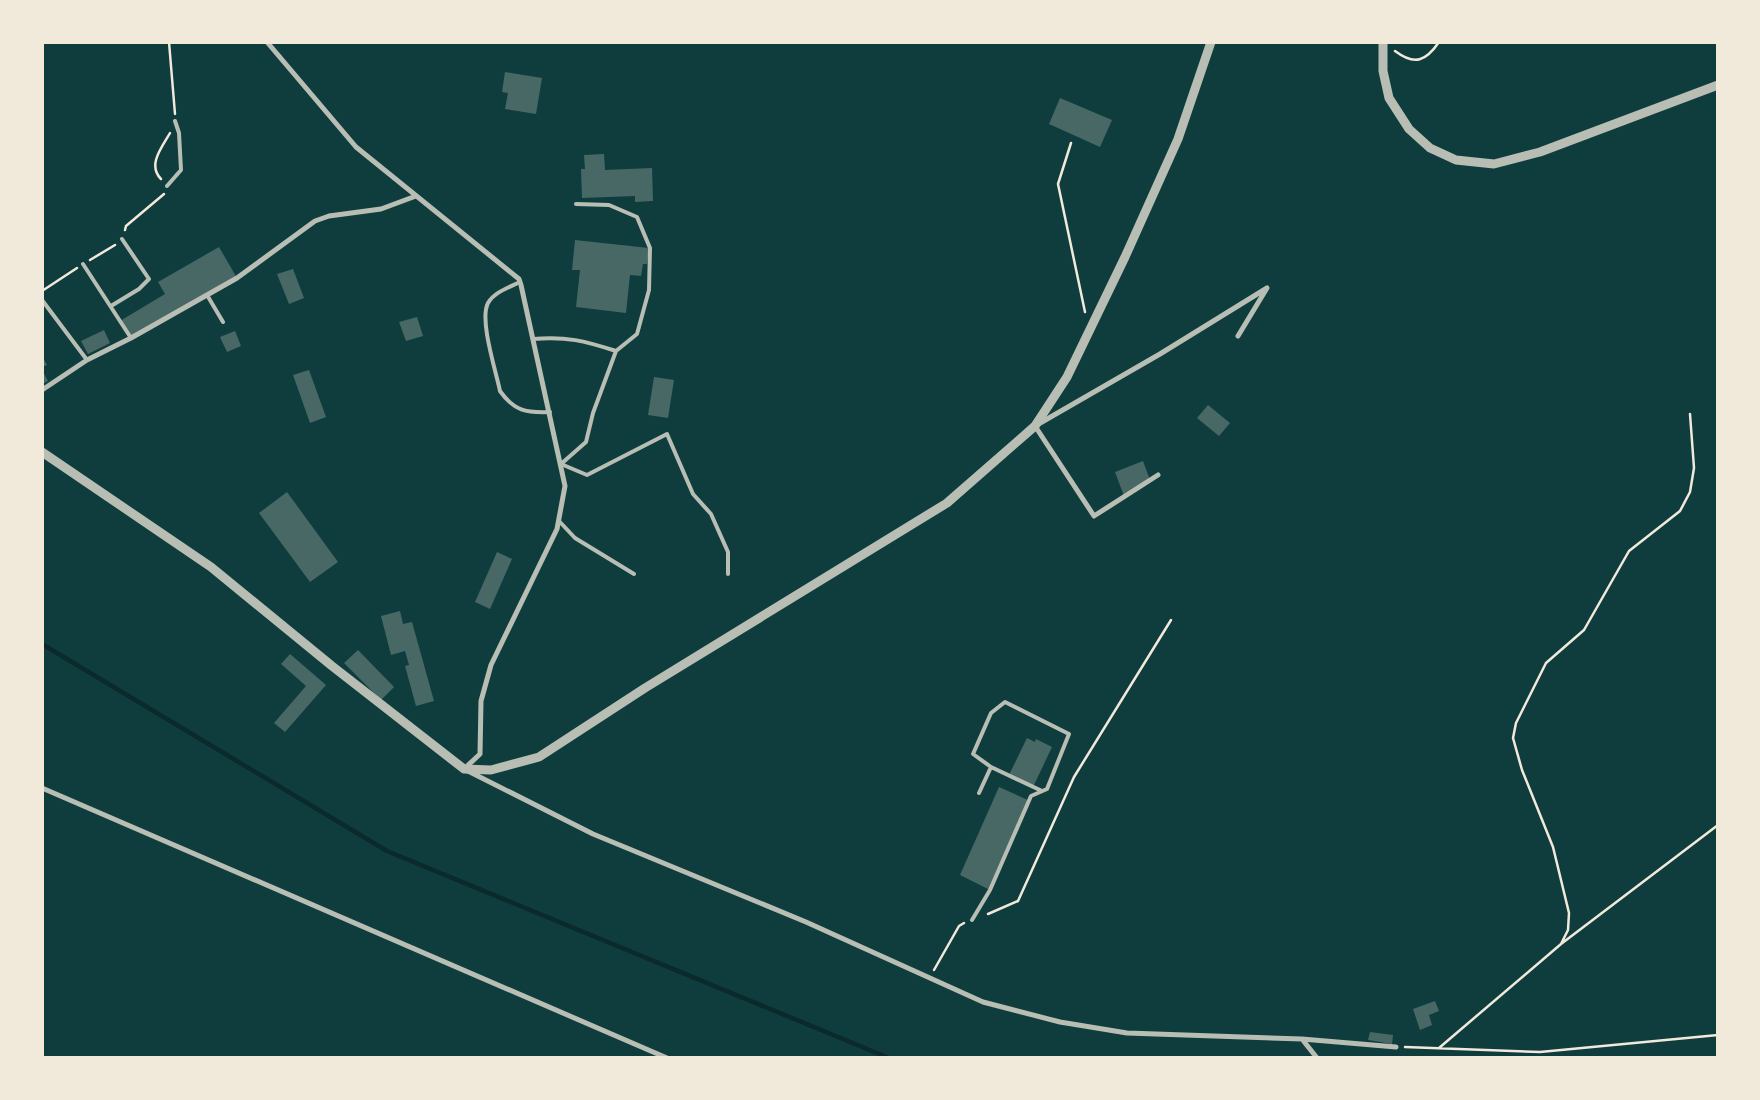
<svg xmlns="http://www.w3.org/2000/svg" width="1760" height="1100" font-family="Montserrat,sans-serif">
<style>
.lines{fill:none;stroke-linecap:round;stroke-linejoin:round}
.stream{stroke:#0a2a2b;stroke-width:4.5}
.building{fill:#486865}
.path{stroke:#f1e9da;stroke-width:2.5}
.service{stroke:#b8beb3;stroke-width:4}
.minor{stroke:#b8beb3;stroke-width:5}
.tertiary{stroke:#b8beb3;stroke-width:9}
</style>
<rect width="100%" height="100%" fill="#0f3d3e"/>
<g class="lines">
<path class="stream" d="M42,644L387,851L889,1058"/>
</g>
<path class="building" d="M505,72L542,78L536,114L505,109L508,93L502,92Z
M1060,98L1112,120L1100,147L1049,124Z
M604,154L605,170L652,168L653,201L635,202V196L582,198L581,169H585L584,155Z
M575,240L649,248L647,264H643L641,276L630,275L626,313L576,307L580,270H572Z
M219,247L237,278L131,338L120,321L165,294L158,282Z
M293,269L304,298L289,304L277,274Z
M417,317L423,336L406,341L399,322Z
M104,330L110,343L88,354L81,341Z
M235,331L241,346L227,352L220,337Z
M42,356L47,365L42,367Z
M42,370L48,381L42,384Z
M309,370L326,417L310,423L293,375Z
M654,377L674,380L668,418L648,415Z
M1208,405L1230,423L1219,436L1197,418Z
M1143,461L1150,480L1124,496L1115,472Z
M287,492L338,562L310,582L259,513Z
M497,552L512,559L490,609L475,602Z
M400,611L403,624L412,622L434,701L416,706L405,666L409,665L405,651L391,655L381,616Z
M358,650L394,687L381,700L344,663Z
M290,654L326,685L285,732L274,723L306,686L281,664Z
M1027,738L1035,742L1036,739L1052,747L1033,787L1009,775Z
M999,787L1030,801L990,890L960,875Z
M1435,1001L1439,1011L1429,1015L1432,1025L1420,1030L1413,1009Z
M1370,1032L1393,1035L1392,1044L1368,1040Z"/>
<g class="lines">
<path class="path" d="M169,42L175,114
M1395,51C1415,66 1426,61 1439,42
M1071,143L1058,184L1085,312
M161,179C147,165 162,147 170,133
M125,230L126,226L164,194
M90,260L115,245
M42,291L77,268
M988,914L1018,901L1074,777L1171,620
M1561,944L1568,930L1569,913L1553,847L1522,770L1513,738L1516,723L1546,663L1584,630L1629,551L1680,511L1690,492L1694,468L1690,414
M934,970L959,926L964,923
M1405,1047L1540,1052L1718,1035
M1439,1048L1561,944L1718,825"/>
<path class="service" d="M167,186L181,170L179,133L175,121
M576,204L609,205L637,217L650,248L649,290L637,334L616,351L593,413L586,442L561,464L587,475L667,434L693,494L711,514L728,552V574
M83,264L131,338
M520,282C510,287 494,292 488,303C479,320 496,371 500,391C514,411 526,413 550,412
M207,295L223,322
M42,300L87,360
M111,306L139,289L149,279L122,239
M533,339C566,336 585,341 616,351
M559,521L575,538L634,574
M991,767L1042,791
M972,920L990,890L1031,796L1047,789L1069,734L1005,702L991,713L973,754L991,767L979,793"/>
<path class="minor" d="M267,42L356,147L519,279L521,285L565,486L557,529L491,665L481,701L480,754L464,769L593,834L806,922L983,1002L1060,1022L1127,1033L1302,1039L1317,1058
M42,390L87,360L131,338L237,278L315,221L329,216L381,209L416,196
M1158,475L1094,516L1035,426L1160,354L1267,288L1238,336
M42,788L667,1058
M1302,1039L1396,1047"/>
<path class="tertiary" d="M1383,42V71L1389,98L1409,129L1430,148L1456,160L1494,164L1540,152L1718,85
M42,452L211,567L332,666L464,769L491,770L539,757L645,688L947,503L1035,426L1067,377L1125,257L1178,139L1211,42"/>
</g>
<rect width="1760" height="1100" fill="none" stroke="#f1e9da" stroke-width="88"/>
</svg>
